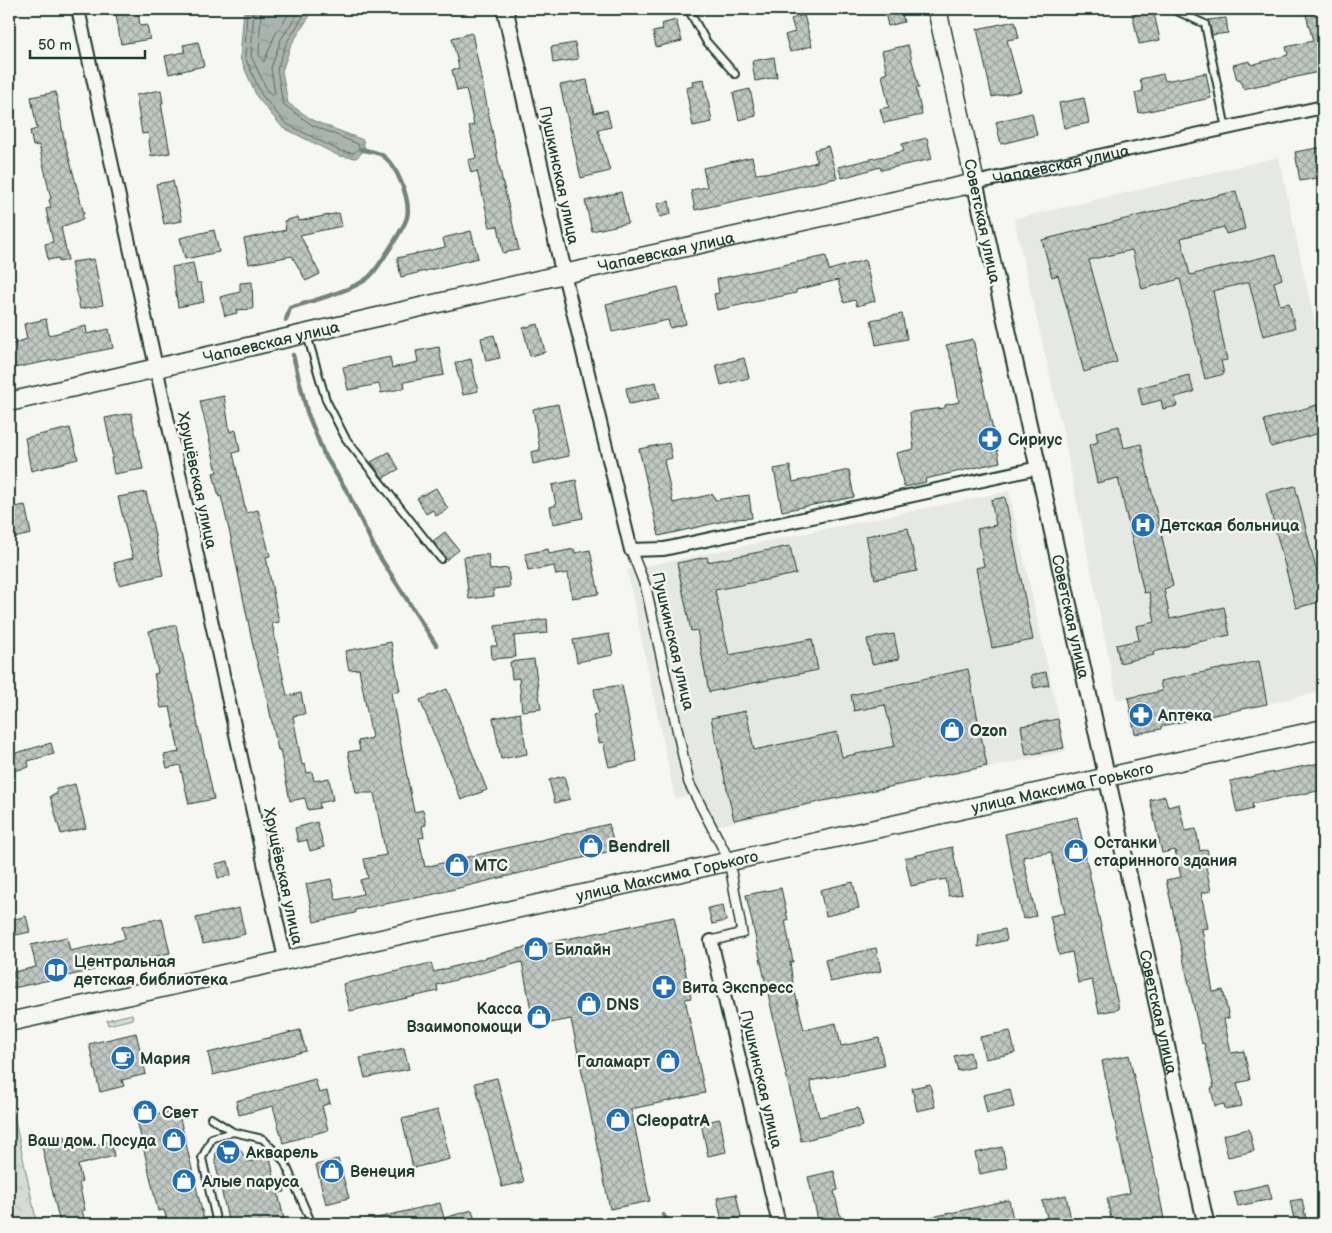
<svg xmlns="http://www.w3.org/2000/svg" width="1332" height="1233" font-family="'Balsamiq Sans',sans-serif">
<style>
.built{fill:#e6e8e4}
.grass{fill:url(#grass-tufts);stroke:#7a8c85}
.forest{fill:url(#forest-crowns);stroke:#7a8c85}
.water{fill:url(#water-ripples);stroke:#72847d}
.lines{fill:none;stroke-linecap:round;stroke-linejoin:round}
.shore{stroke:#576c65;stroke-width:1}
.stream{stroke:#72847d;stroke-width:4.5}
.building{fill:url(#building-cross-hatch);stroke:#1f3d34}
.service-casing{stroke:#1f3d34;stroke-width:10}
.pedestrian-casing{stroke:#1f3d34;stroke-width:12}
.minor-casing{stroke:#1f3d34;stroke-width:16}
.tertiary-casing{stroke:#1f3d34;stroke-width:19}
.secondary-casing{stroke:#1f3d34;stroke-width:21}
.service{stroke:#f6f6f2;stroke-width:6}
.pedestrian{stroke:#f6f6f2;stroke-width:9}
.minor{stroke:#f6f6f2;stroke-width:12}
.tertiary{stroke:#f6f6f2;stroke-width:15}
.secondary{stroke:#f6f6f2;stroke-width:18}
.labels{text-anchor:middle;stroke-width:5;stroke-linejoin:round;paint-order:stroke}
.street-label{font-size:16px;fill:#1f3d34;stroke:#f6f6f2}
.poi-label{font-size:16px;font-weight:bold;fill:#1f3d34;stroke:#f6f6f2;text-anchor:start}
</style>
<defs>
<pattern id="grass-tufts" width="24" height="20" patternUnits="userSpaceOnUse" patternTransform="scale(1.25)"><rect width="24" height="20" fill="#d6dbd6"/><path d="M3 7l-1-3M5 7V3M7 7l1-3M15 17l-1-3M17 17v-4M19 17l1-3" fill="none" stroke="#b7bdb8"/></pattern>
<pattern id="forest-crowns" width="20" height="18" patternUnits="userSpaceOnUse" patternTransform="scale(1.25)"><rect width="20" height="18" fill="#d6dbd6"/><path d="M2 6a3 3 0 1 1 6 0M12 15a3 3 0 1 1 6 0" fill="none" stroke="#b7bdb8"/></pattern>
<pattern id="water-ripples" width="26" height="14" patternUnits="userSpaceOnUse" patternTransform="scale(1.25)"><rect width="26" height="14" fill="#aab3ae"/><path d="M2 4q2-2 4 0t4 0M15 11q2-2 4 0t4 0" fill="none" stroke="#8a938e"/></pattern>
<pattern id="building-cross-hatch" width="8" height="8" patternUnits="userSpaceOnUse" patternTransform="scale(1.25)"><rect width="8" height="8" fill="#c1c8c3"/><path d="M0 0l8 8M0 8l8-8" fill="none" stroke="#9ca49f"/></pattern>
</defs>
<rect width="100%" height="100%" fill="#f6f6f2"/>
<filter id="ink" filterUnits="userSpaceOnUse"><feTurbulence type="fractalNoise" baseFrequency=".02" numOctaves="2"/><feDisplacementMap in="SourceGraphic" scale="10" xChannelSelector="R" yChannelSelector="G"/><feConvolveMatrix kernelMatrix="1 2 1 2 8 2 1 2 1" color-interpolation-filters="sRGB"/></filter>
<g filter="url(#ink)">
<path class="built" d="M1279,157L1323,362V489L1317,490L1323,516V631L1316,633L1323,663V691L1135,734L1128,698L1117,699L1064,437L1014,219Z
M1009,491L1066,751L711,827L691,795L675,798L627,570Z"/>
<path class="grass" d="M132,1014L133,1019L108,1025L107,1020Z"/>
<path class="forest" d="M9,1092L37,1224H9Z"/>
<path class="water" d="M244,9H314L291,45L282,71L288,103L314,121L363,140L365,150L356,158L339,156L282,127L257,97L240,58Z"/>
<g class="lines">
<path class="shore" d="M247,9L245,57L261,94L285,123L340,151L354,153L359,148L358,144L312,125L283,104L277,69L287,42L308,9
M254,9L251,56L267,90L272,96L275,94L271,68L281,39L301,9
M261,9L259,55L264,62L275,35L292,9"/>
<path class="stream" d="M286,320L290,308C308,302 359,289 371,275C377,269 406,225 407,217C411,200 397,165 382,155C377,152 367,151 361,149
M293,355L307,412L324,454L348,493L376,551L436,645
M663,1215L670,1224"/>
</g>
<path class="building" d="M901,9L904,22L888,26L885,13Z
M1131,9H1153L1160,40L1139,44Z
M1312,9H1323V71L1243,89L1240,79L1237,80L1233,65L1250,61L1251,65L1288,55L1286,47L1313,41L1305,11Z
M138,11L140,26L147,25L150,39L121,44L116,15Z
M804,15L812,46L790,52L785,35L795,32L791,19Z
M1226,18L1228,33L1212,35L1208,20Z
M676,20L682,41L656,47L653,32L663,30L661,24Z
M1015,21L1019,38L1007,40L1021,91L992,97L977,29Z
M472,33L502,179L519,250L503,253L498,226L490,227L477,171L471,173L468,160L476,158L469,126L474,125L466,89L457,91L452,70L459,68L452,38Z
M198,42L204,66L169,74L165,56L185,52L183,45Z
M575,43L578,59L553,63L551,47Z
M908,45L919,88H916L922,115L884,123L880,109L889,107L882,75L887,73L882,51Z
M774,57L777,77L755,81L752,61Z
M1206,73L1211,98L1139,113L1135,93L1143,91L1140,79L1163,74L1165,81Z
M704,79L712,122L693,126L686,88L693,86L692,81Z
M587,80L594,113L607,110L611,127L598,130L610,171L581,178L560,85Z
M750,89L756,116L739,120L733,93Z
M161,90L163,103H161L170,153L151,156L148,133L142,134L136,95Z
M56,92L64,139L84,214L82,215L83,219L61,227L68,260L59,262L58,258L48,260L45,244L53,242L46,209L51,207L49,200L51,199L39,145L33,146L30,131L37,129L31,97Z
M1084,98L1089,123L1064,128L1059,103Z
M1032,113L1037,135L1001,144L996,122Z
M927,138L932,159L881,170L880,167L842,178L838,167L904,151L902,144Z
M828,146L837,178L695,210L691,190L707,187L703,168L752,157L756,174L781,171L817,162L814,150Z
M1323,147V177L1300,181L1295,152Z
M173,181L182,221L164,224L156,184Z
M1236,191L1245,229L1226,234L1224,227L1181,238L1190,275L1276,254L1282,279L1274,282L1280,305L1289,303L1295,328L1263,336L1249,282L1213,291L1227,360L1221,361L1224,374L1205,379L1180,279L1142,289L1132,250L1089,260L1117,362L1084,372L1058,275L1052,277L1042,240Z
M621,192L628,223L592,231L585,201Z
M669,201L671,214L660,217L657,204Z
M339,213L342,226L300,235L320,274L306,281L292,256L249,264L244,239L286,230L284,221L298,217L299,221Z
M214,230L219,252L185,259L180,238Z
M471,231L478,258L401,277L397,258L445,247L443,238Z
M826,256L829,270L865,260L875,301L857,306L855,300L844,303L838,280L796,290V293L717,310L714,294L719,293L717,279Z
M94,259L103,305L80,309L71,262Z
M193,263L197,283H201L204,302L178,307L172,267Z
M252,282L253,309L236,310L237,313L225,316L220,297L240,292V283Z
M678,287L686,324L670,328L668,320L612,332L606,304Z
M902,314L907,339L876,345L871,320Z
M46,319L49,335L86,326L87,334L109,329L113,348L9,369V345L27,339L24,324Z
M538,324L545,352L530,356L523,328Z
M494,335L500,358L486,361L481,338Z
M973,339L1000,462L925,479L926,482L904,487L896,453L914,449L910,412L945,408V405L959,402L953,365L946,345Z
M439,347L444,375L404,382L405,388L381,393L379,384L348,390L343,367L390,357L392,368L418,362L416,351Z
M744,358L749,378L721,385L716,365Z
M471,359L478,391L463,395L455,363Z
M1189,375L1194,392L1175,397L1177,406L1163,409L1161,400L1142,405L1138,388Z
M656,382L660,398L629,404L626,388Z
M224,396L230,432L236,430L240,451L233,453L246,513L258,510L270,556L266,557L279,622L272,623L287,696L301,693L305,714L293,716L302,765L305,764L307,773L312,772L314,781L329,778L333,800L319,803L320,808L308,810L305,798L290,801L280,750H278L266,694L255,655L230,534L221,496L219,497L213,473L217,472L200,401Z
M558,404L569,456L533,464L531,452L540,450L533,409Z
M1317,405L1323,432L1271,447L1264,420Z
M131,413L143,469L114,474L111,458H113L105,418Z
M1119,426L1124,448L1141,444L1173,586L1164,589L1170,619L1224,607L1230,635L1153,652L1154,655L1120,663L1116,645L1139,640L1136,626L1155,622L1149,592L1144,593L1118,478L1097,483L1089,445L1098,442L1096,432Z
M70,428L78,459L31,471L25,438Z
M669,443L672,458L664,460L673,503L713,494L715,500L749,495L752,518L733,519L659,536L639,449Z
M389,452L399,469L383,478L371,462Z
M790,466L793,482L849,470L854,497L782,511L774,469Z
M576,480L583,518L553,524L550,507L556,505L552,485Z
M1295,486L1323,596V601L1296,608L1266,493Z
M436,488L448,509L436,516L433,510L426,514L417,498Z
M146,492L163,575L119,585L114,563L133,558L118,497Z
M1005,497L1033,640L992,648L976,568L984,566L977,529L996,525L991,500Z
M25,505L31,534L9,539V508Z
M908,528L917,571L875,579L866,536Z
M445,532L459,550L446,560L433,541Z
M790,546L796,574L715,590L723,628L729,655L812,639L818,670L709,692L697,630L691,631L677,563L707,557L708,562Z
M548,549L549,554L574,549L575,553L590,550L599,594L572,598L568,573L556,575L554,566L528,571L525,554Z
M488,554L490,570L508,568L510,587L493,589L494,596L469,599L464,557Z
M547,619L548,633L514,636L516,657L492,659L491,646H497L495,626Z
M176,625L214,799L189,804L180,765L167,768L164,755L179,752L170,707L161,708L154,674L158,673L149,631Z
M609,634L613,655L577,662L573,640Z
M894,634L899,659L872,664L867,639Z
M391,642L400,691L391,693L414,812L423,810L426,825L422,826L424,837L419,838L425,867L609,824L615,850L430,895L355,910V913L314,922L306,884L331,879L336,900L363,894L360,880L368,878L364,859L386,855L374,793H356L348,752L360,750L358,741L372,738L359,669L349,670L345,651Z
M534,659L541,709L522,711L519,678L512,679L510,662Z
M1259,661L1267,704L1161,726V729L1135,734L1128,698L1162,691L1160,681Z
M968,669L987,766L734,820L711,718L746,711L754,750L837,732L842,757L895,746L885,705L854,711L851,695Z
M1046,672L1049,685L1034,688L1031,675Z
M622,685L637,761L609,767L603,742L599,743L593,715L598,714L594,689Z
M447,689L487,790L461,800L420,700Z
M520,713L527,754L501,759L493,718Z
M1058,719L1064,748L1026,755L1021,726Z
M51,743L54,754L28,761L29,767L9,772V755Z
M1320,763L1323,790L1252,804L1253,809L1237,813L1230,781Z
M564,776L570,799L555,803L549,780Z
M75,784L86,828L61,834L50,796L57,794L56,789Z
M1165,796L1168,807L1179,804L1185,831L1196,829L1200,851L1207,849L1210,862H1205L1211,891L1201,893L1208,928L1202,929L1213,992L1223,990L1229,1018L1224,1019L1231,1053L1244,1051L1250,1080L1237,1083L1242,1106L1225,1109L1224,1104L1215,1106L1211,1088H1214L1204,1043L1202,1044L1166,880L1181,877L1175,850L1162,853L1150,800Z
M1077,817L1119,1009L1099,1013L1092,980L1078,983L1072,952L1059,955L1050,916L1065,913L1051,852L1023,857L1036,916L1023,919L1005,834Z
M317,822L324,847L310,851L307,840L298,842L295,828Z
M952,847L962,894L949,896L946,879L911,886L905,858Z
M228,861L231,875L218,878L215,864Z
M853,882L859,908L826,916L820,890Z
M781,888L788,920H785L793,962H790L793,984L804,1030L836,1023L841,1046L879,1038L884,1066L810,1081L819,1117L858,1108L863,1126L801,1141L746,895Z
M723,905L726,921L712,924L708,908Z
M239,908L245,934L203,944L196,918Z
M26,916L30,932L16,935L12,920Z
M674,917L691,998L685,999L705,1093L631,1109L650,1201L610,1209L571,1019L534,1026L522,962L437,985L438,991L350,1011L343,984L431,963L434,972L518,949Z
M162,918L170,953L9,989V973L36,967L31,945L67,937L70,951L125,939L122,927Z
M1005,929L1007,940L978,947L979,935Z
M876,948L881,971L830,982L825,960Z
M300,1030L306,1051L213,1075L208,1053Z
M1010,1031L1015,1053L985,1059L980,1037Z
M136,1033L146,1074L122,1080L124,1086L100,1092L89,1044Z
M404,1048L409,1069L365,1078L360,1058Z
M970,1052L974,1067L958,1071L954,1056Z
M1129,1055L1152,1157L1165,1224H1112L1107,1198L1130,1193L1102,1061Z
M497,1078L524,1182L502,1187L475,1083Z
M315,1079L319,1093L327,1091L330,1103L322,1106L328,1130L283,1143L273,1106L239,1115L236,1101Z
M930,1084L935,1107L917,1111L912,1088Z
M1010,1089L1014,1107L987,1113L983,1095Z
M153,1103L156,1115L178,1110L205,1224H168L164,1210L158,1211L134,1107Z
M438,1110L450,1159L413,1168L402,1119Z
M720,1119L726,1152L708,1156L701,1123Z
M1249,1129L1254,1151L1228,1157L1223,1135Z
M65,1136L68,1151L111,1141L114,1156L78,1165L82,1182L79,1183L85,1210L82,1211L86,1224H60L41,1142Z
M231,1145L239,1148L248,1162L270,1157L275,1182L282,1180L285,1192L278,1193L285,1224H229L215,1162L216,1153L222,1147Z
M1002,1147L1007,1168L980,1174L975,1153Z
M338,1159L349,1198L326,1204L316,1165Z
M834,1171L838,1190L834,1191L842,1224H819L808,1177Z
M1268,1184L1272,1199L1238,1206L1234,1192Z
M736,1194L741,1217L722,1221L717,1198Z
M1066,1195L1071,1220H1048L1042,1201Z
M1302,1199L1307,1224H1295L1290,1201Z
M1009,1200L1014,1224H924L923,1219Z
M440,1203L444,1218L472,1210L476,1224H374L373,1219Z"/>
<g class="lines">
<defs>
<path id="service" d="M688,9L706,41L735,74
M1172,9L1205,24L1226,129
M307,335L326,400L346,439L441,559
M211,1118L233,1132
M217,1224L202,1158L212,1138L233,1132L263,1139L284,1161L312,1224"/>
<path id="pedestrian" d="M631,550L646,588L689,783L729,860L742,933L711,941"/>
<g id="minor">
<path d="M78,9L285,959"/>
<path id="s1" d="M975,183L1323,107"/>
<path d="M564,274L631,550L664,549L1038,468"/>
<path d="M711,941L779,1224"/>
</g>
<g id="tertiary">
<path d="M505,9L564,274"/>
<path id="s2" d="M975,183L1206,1224"/>
</g>
<g id="secondary">
<path id="s3" d="M9,402L564,274L975,183L937,9"/>
<path id="s4" d="M9,1022L1323,729"/>
</g>
</defs>
<use href="#service" class="service-casing"/>
<use href="#pedestrian" class="pedestrian-casing"/>
<use href="#minor" class="minor-casing"/>
<use href="#tertiary" class="tertiary-casing"/>
<use href="#secondary" class="secondary-casing"/>
<use href="#service" class="service"/>
<use href="#pedestrian" class="pedestrian"/>
<use href="#minor" class="minor"/>
<use href="#tertiary" class="tertiary"/>
<use href="#secondary" class="secondary"/>
</g>
</g>
<defs>
<symbol id="pharmacy-disc" viewBox="-11 -11 22 22"><circle r="9.5" fill="#1f6fb2" stroke="#f6f6f2"/><path d="M-2-6h4v4h4v4h-4v4h-4v-4h-4v-4h4Z" fill="#fff"/></symbol>
<symbol id="hospital-disc" viewBox="-11 -11 22 22"><circle r="9.5" fill="#1f6fb2" stroke="#f6f6f2"/><path d="M-5-5h3v3.5h4V-5h3V5h-3V1.5h-4V5h-3Z" fill="#fff"/></symbol>
<symbol id="shop-disc" viewBox="-11 -11 22 22"><circle r="9.5" fill="#1f6fb2" stroke="#f6f6f2"/><path d="M-5-2.5h2.3a2.7 3.5 0 0 1 5.4 0H5L5.5 6h-11ZM-1.5-2.5h3a1.5 2.3 0 0 0-3 0Z" fill="#fff"/></symbol>
<symbol id="library-disc" viewBox="-11 -11 22 22"><circle r="9.5" fill="#1f6fb2" stroke="#f6f6f2"/><path d="M-6-4Q-3-5.5-.7-3.5V5Q-3 3-6 4ZM6-4Q3-5.5 .7-3.5V5Q3 3 6 4Z" fill="#fff"/></symbol>
<symbol id="cafe-disc" viewBox="-11 -11 22 22"><circle r="9.5" fill="#1f6fb2" stroke="#f6f6f2"/><path d="M-5.5-4.5H6V0H3Q3 3.5 0 3.5H-2.5Q-5.5 3.5-5.5 0ZM3-3.2v2h1.7v-2ZM-6 4.5H4V6H-6Z" fill="#fff"/></symbol>
<symbol id="supermarket-disc" viewBox="-11 -11 22 22"><circle r="9.5" fill="#1f6fb2" stroke="#f6f6f2"/><path d="M-6-5.5h2.5l.6 2H6L4.5 2H-2.5L-4.4-4H-6ZM-1.5 3.2a1.3 1.3 0 1 0 .1 0ZM3 3.2a1.3 1.3 0 1 0 .1 0Z" fill="#fff"/></symbol>
</defs>
<g fill-rule="evenodd">
<use href="#pharmacy-disc" x="976" y="425" width="28" height="28"/>
<use href="#hospital-disc" x="1129" y="511" width="28" height="28"/>
<use href="#pharmacy-disc" x="1127" y="701" width="28" height="28"/>
<use href="#shop-disc" x="938" y="716" width="28" height="28"/>
<use href="#shop-disc" x="577" y="832" width="28" height="28"/>
<use href="#shop-disc" x="1062" y="837" width="28" height="28"/>
<use href="#shop-disc" x="443" y="851" width="28" height="28"/>
<use href="#shop-disc" x="522" y="935" width="28" height="28"/>
<use href="#library-disc" x="42" y="956" width="28" height="28"/>
<use href="#pharmacy-disc" x="650" y="973" width="28" height="28"/>
<use href="#shop-disc" x="575" y="990" width="28" height="28"/>
<use href="#shop-disc" x="525" y="1003" width="28" height="28"/>
<use href="#cafe-disc" x="109" y="1044" width="28" height="28"/>
<use href="#shop-disc" x="654" y="1047" width="28" height="28"/>
<use href="#shop-disc" x="131" y="1098" width="28" height="28"/>
<use href="#shop-disc" x="604" y="1106" width="28" height="28"/>
<use href="#shop-disc" x="160" y="1126" width="28" height="28"/>
<use href="#supermarket-disc" x="214" y="1138" width="28" height="28"/>
<use href="#shop-disc" x="318" y="1157" width="28" height="28"/>
<use href="#shop-disc" x="170" y="1167" width="28" height="28"/>
</g>
<g class="labels">
<g class="street-label">
<text dy="6" stroke="none"><textPath href="#s1" startOffset="88">Чапаевская улица</textPath></text>
<text transform="translate(560 175) rotate(78)" y="6">Пушкинская улица</text>
<text transform="translate(983 221) rotate(78)" y="6">Советская улица</text>
<text dy="6" stroke="none"><textPath href="#s3" startOffset="674">Чапаевская улица</textPath></text>
<text dy="6" stroke="none"><textPath href="#s3" startOffset="269">Чапаевская улица</textPath></text>
<text transform="translate(198 480) rotate(78)" y="6">Хрущёвская улица</text>
<text dy="6" stroke="none"><textPath href="#s2" startOffset="444">Советская улица</textPath></text>
<text transform="translate(674 641) rotate(77)" y="6">Пушкинская улица</text>
<text dy="6" stroke="none"><textPath href="#s4" startOffset="1079">улица Максима Горького</textPath></text>
<text dy="6" stroke="none"><textPath href="#s4" startOffset="674">улица Максима Горького</textPath></text>
<text transform="translate(284 876) rotate(78)" y="6">Хрущёвская улица</text>
<text dy="6" stroke="none"><textPath href="#s2" startOffset="849">Советская улица</textPath></text>
<text transform="translate(762 1079) rotate(77)" y="6">Пушкинская улица</text>
</g>
<g class="poi-label">
<text x="1008" y="445">Сириус</text>
<text x="1160" y="531">Детская больница</text>
<text x="1158" y="721">Аптека</text>
<text x="970" y="736">Ozon</text>
<text x="1094" y="848">Останки<tspan x="1094" dy="18">старинного здания</tspan></text>
<text x="608" y="852">Bendrell</text>
<text x="474" y="871">МТС</text>
<text x="554" y="955">Билайн</text>
<text x="74" y="967">Центральная<tspan x="74" dy="18">детская библиотека</tspan></text>
<text x="682" y="993">Вита Экспресс</text>
<text x="606" y="1010">DNS</text>
<text x="522" y="1014" text-anchor="end">Касса<tspan x="522" dy="18">Взаимопомощи</tspan></text>
<text x="140" y="1064">Мария</text>
<text x="650" y="1067" text-anchor="end">Галамарт</text>
<text x="162" y="1118">Свет</text>
<text x="636" y="1126">CleopatrA</text>
<text x="156" y="1146" text-anchor="end">Ваш дом. Посуда</text>
<text x="246" y="1158">Акварель</text>
<text x="350" y="1177">Венеция</text>
<text x="202" y="1187">Алые паруса</text>
</g>
</g>
<rect width="1332" height="1233" fill="none" stroke="#f6f6f2" stroke-width="30"/>
<rect x="15" y="15" width="1302" height="1203" fill="none" stroke="#1f3d34" stroke-width="2" filter="url(#ink)"/>
<path d="M30 50v8h115v-8" fill="none" stroke="#1f3d34" stroke-width="2.5"/>
<text x="38" y="50" font-size="15" fill="#1f3d34" stroke="#f6f6f2" stroke-width="4" paint-order="stroke">50 m</text>
</svg>
